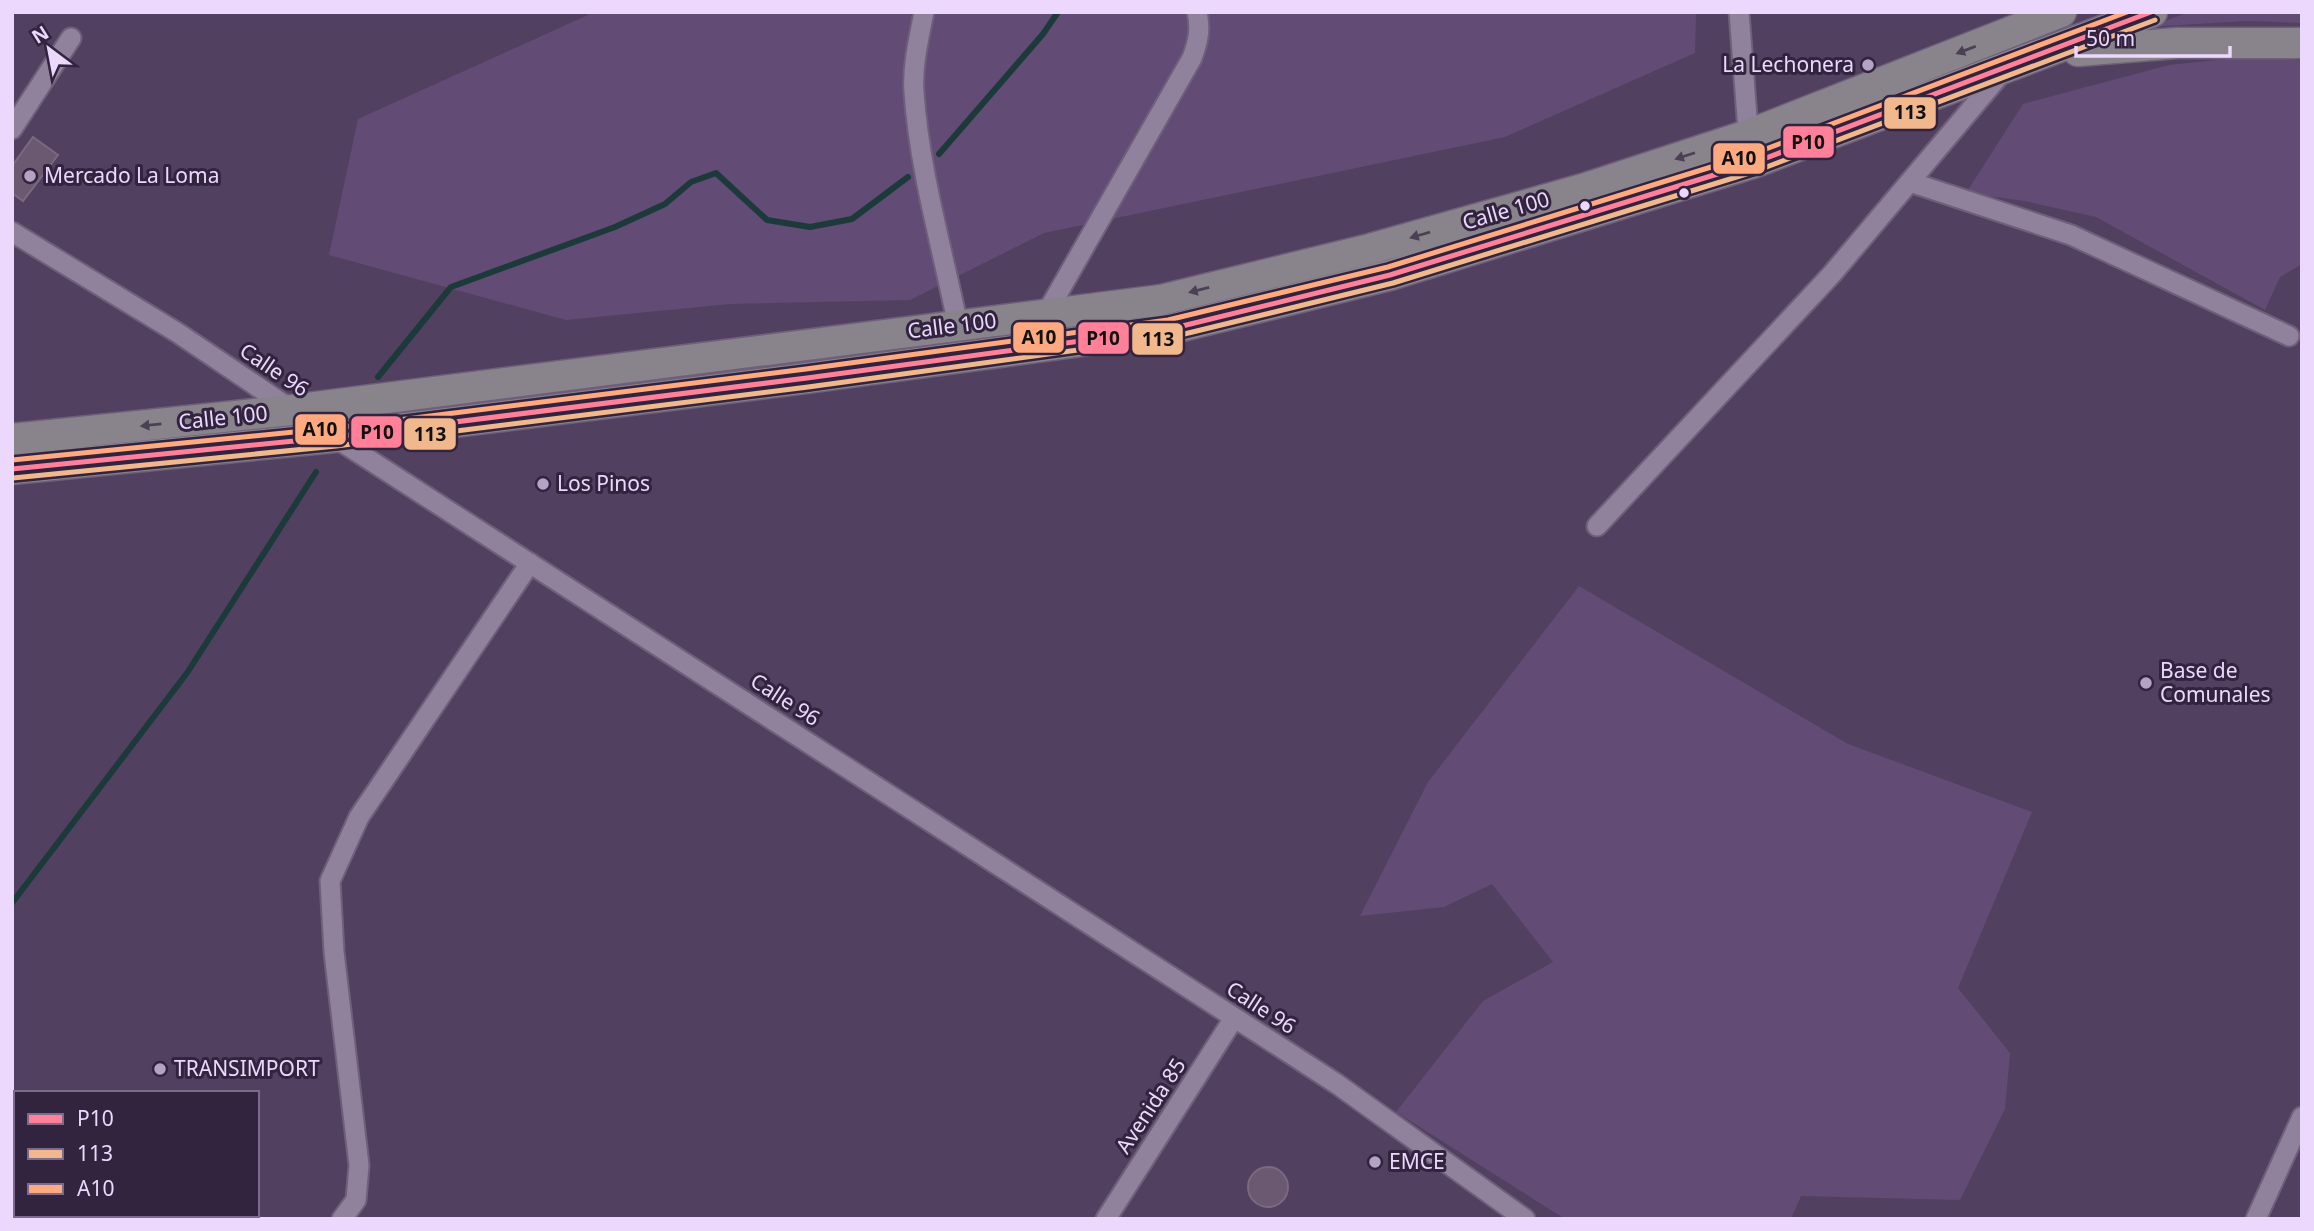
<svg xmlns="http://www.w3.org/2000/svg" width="2314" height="1231" font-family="'Noto Sans',sans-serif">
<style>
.green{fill:#624b74}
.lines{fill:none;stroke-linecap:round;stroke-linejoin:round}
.stream{stroke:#1d3a3a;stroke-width:6}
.building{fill:#6b5972;stroke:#7b6881;stroke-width:2}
.minor-casing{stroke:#6f5f7a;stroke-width:23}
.highway-casing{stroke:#6f5f7a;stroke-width:33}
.minor{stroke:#90829c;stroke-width:19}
.highway{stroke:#89848c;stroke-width:30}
.bus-1-casing{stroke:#32233e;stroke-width:10}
.bus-2-casing{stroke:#32233e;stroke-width:10}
.bus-3-casing{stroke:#32233e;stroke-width:10}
.bus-1{stroke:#ff8098;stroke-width:5}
.bus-2{stroke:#f1b78d;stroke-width:5}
.bus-3{stroke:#ffa980;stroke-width:5}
.oneway{fill:#4c4055}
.poi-dot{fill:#b5a3c5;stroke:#32233e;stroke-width:2.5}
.bus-dot{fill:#ebd8fc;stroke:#32233e;stroke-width:2.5}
.labels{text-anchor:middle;stroke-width:6;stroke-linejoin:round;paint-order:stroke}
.poi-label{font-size:21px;fill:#ebd8fc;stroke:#32233e;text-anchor:start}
.street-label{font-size:21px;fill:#ebd8fc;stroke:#32233e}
.line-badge{stroke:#32233e;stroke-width:2.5}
.pale-badge-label{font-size:19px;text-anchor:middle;font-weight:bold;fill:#111}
</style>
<rect width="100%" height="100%" fill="#524060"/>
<path class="green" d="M588,12H1696L1695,53L1505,137L1044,233L910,300L730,304L566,320L329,255L358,119L588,15Z
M2189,12H2302V23L2247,21L2149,27Z
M2236,58H2286L2302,61V264L2280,277L2265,310L2096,217L2024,201L1966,193L2023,104L2169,65Z
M1678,168L1388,263L1167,318L331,425L322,419L1164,311Z
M1579,586L1848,744L2032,812L1958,988L2010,1053L2005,1109L1960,1200L1801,1196L1791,1219H1565L1396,1112L1483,1001L1553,962L1492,884L1444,907L1360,916L1428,782Z"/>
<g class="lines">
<path class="stream" d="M939,154L1043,34L1058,12
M378,377L451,287L615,227L665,204L691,182L716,173L767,220L810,227L852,219L908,177
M12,903L187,673L316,472"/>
</g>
<path class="building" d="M33,137L58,155L23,201L12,193V166Z
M1248 1187a20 20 0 1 1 40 0a20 20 0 1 1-40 0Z"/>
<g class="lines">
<defs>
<path id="minor" d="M924,12C919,38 912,66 914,92C919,169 943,251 958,326
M1739,12L1749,144
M12,129L71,38
M1910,182L2071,235L2289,336
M12,232L178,333L292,410L1263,1036L1337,1084L1525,1219
M1046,314L1192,58C1198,42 1201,29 1197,12
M1597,526L1832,274L2004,70
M342,1219L356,1200L359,1165L334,952L330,881L359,817L530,563
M1106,1219L1234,1018
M2256,1219L2302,1117"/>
<path id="highway" d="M2078,51L2177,43H2302
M12,439L292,410L1161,300L1370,249L1583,189L1748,135L2061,12
M12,469L335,437L807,378L1170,329L1390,275L1753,163L2152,12"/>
</defs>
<use href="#minor" class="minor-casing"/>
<use href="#highway" class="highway-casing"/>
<use href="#minor" class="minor"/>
<use href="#highway" class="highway"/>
<defs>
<path id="bus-1" d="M12,469L335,437L807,378L1170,329L1390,275L1753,163L2151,12"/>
<path id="bus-2" d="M13,478L336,446L808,387L1172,337L1393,283L1756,171L2155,20"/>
<path id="bus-3" d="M12,460L334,428L806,369L1168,320L1388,267L1750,155L2127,12"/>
</defs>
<use href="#bus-1" class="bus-1-casing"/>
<use href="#bus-2" class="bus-2-casing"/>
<use href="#bus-3" class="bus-3-casing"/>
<use href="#bus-1" class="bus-1"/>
<use href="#bus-2" class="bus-2"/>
<use href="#bus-3" class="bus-3"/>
</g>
<defs><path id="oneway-solid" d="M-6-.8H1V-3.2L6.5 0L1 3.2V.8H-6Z" transform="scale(1.75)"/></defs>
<g class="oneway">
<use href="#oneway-solid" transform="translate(1966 50) rotate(159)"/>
<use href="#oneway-solid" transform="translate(1685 156) rotate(162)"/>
<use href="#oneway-solid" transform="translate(1420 235) rotate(164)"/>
<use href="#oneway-solid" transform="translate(1199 290) rotate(166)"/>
<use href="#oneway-solid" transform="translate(151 425) rotate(174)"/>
</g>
<g class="poi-dot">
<circle cx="1868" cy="65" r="7"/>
<circle cx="30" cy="176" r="7"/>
<circle cx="543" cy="484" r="7"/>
<circle cx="2146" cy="683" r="7"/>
<circle cx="160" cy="1069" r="7"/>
<circle cx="1375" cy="1162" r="7"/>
</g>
<g class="bus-dot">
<circle cx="1684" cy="193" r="6"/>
<circle cx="1585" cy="206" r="6"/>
</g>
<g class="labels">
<g class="poi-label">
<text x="1854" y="72" text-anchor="end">La Lechonera</text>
<text x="44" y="183">Mercado La Loma</text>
<text x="557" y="491">Los Pinos</text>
<text x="2160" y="678">Base de<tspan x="2160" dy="24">Comunales</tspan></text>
<text x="174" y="1076">TRANSIMPORT</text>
<text x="1389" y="1169">EMCE</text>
</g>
<g class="street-label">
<text transform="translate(1506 211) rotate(-16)" y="7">Calle 100</text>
<text transform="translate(952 326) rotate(-7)" y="7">Calle 100</text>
<text transform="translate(274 370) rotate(34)" y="7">Calle 96</text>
<text transform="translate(223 418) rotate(-6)" y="7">Calle 100</text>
<text transform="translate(785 700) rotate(33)" y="7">Calle 96</text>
<text transform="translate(1261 1008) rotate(33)" y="7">Calle 96</text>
<text transform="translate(1151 1106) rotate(-57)" y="7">Avenida 85</text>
</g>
</g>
<g class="line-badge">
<rect x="1883" y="96" width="54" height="34" rx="7" fill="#f1b78d"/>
<rect x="1782" y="125" width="53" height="34" rx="7" fill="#ff8098"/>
<rect x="1712" y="142" width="54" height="33" rx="7" fill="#ffa980"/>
<rect x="1012" y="321" width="53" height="33" rx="7" fill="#ffa980"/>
<rect x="1077" y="321" width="53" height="34" rx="7" fill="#ff8098"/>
<rect x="1131" y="322" width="53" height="34" rx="7" fill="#f1b78d"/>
<rect x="294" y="413" width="53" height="33" rx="7" fill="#ffa980"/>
<rect x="350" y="415" width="53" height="34" rx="7" fill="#ff8098"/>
<rect x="403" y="417" width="54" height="34" rx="7" fill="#f1b78d"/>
</g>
<g class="pale-badge-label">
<text x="1910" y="119">113</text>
<text x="1808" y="149">P10</text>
<text x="1739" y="165">A10</text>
<text x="1039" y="344">A10</text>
<text x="1103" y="345">P10</text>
<text x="1158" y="346">113</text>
<text x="320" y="436">A10</text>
<text x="377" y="439">P10</text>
<text x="430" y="441">113</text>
</g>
<rect width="2314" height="1231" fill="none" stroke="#ebd8fc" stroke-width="28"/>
<rect x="14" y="1091" width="245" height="126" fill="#32233e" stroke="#7c6b8a" stroke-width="2"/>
<rect x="28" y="1114" width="35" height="10" fill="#ff8098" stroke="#7c6b8a" stroke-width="2"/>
<text x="77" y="1126" font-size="21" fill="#ebd8fc">P10</text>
<rect x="28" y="1149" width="35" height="10" fill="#f1b78d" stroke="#7c6b8a" stroke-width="2"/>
<text x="77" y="1161" font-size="21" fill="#ebd8fc">113</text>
<rect x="28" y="1184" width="35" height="10" fill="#ffa980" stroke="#7c6b8a" stroke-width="2"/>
<text x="77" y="1196" font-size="21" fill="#ebd8fc">A10</text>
<g transform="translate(49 49) rotate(328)" stroke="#32233e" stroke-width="5" paint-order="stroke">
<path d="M0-5L12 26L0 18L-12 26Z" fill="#ebd8fc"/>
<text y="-10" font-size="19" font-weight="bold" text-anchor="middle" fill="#ebd8fc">N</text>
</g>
<path d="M2076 46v10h154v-10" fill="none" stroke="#ebd8fc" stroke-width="3.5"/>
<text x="2086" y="46" font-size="21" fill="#ebd8fc" stroke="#32233e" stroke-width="5" paint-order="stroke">50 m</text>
</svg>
